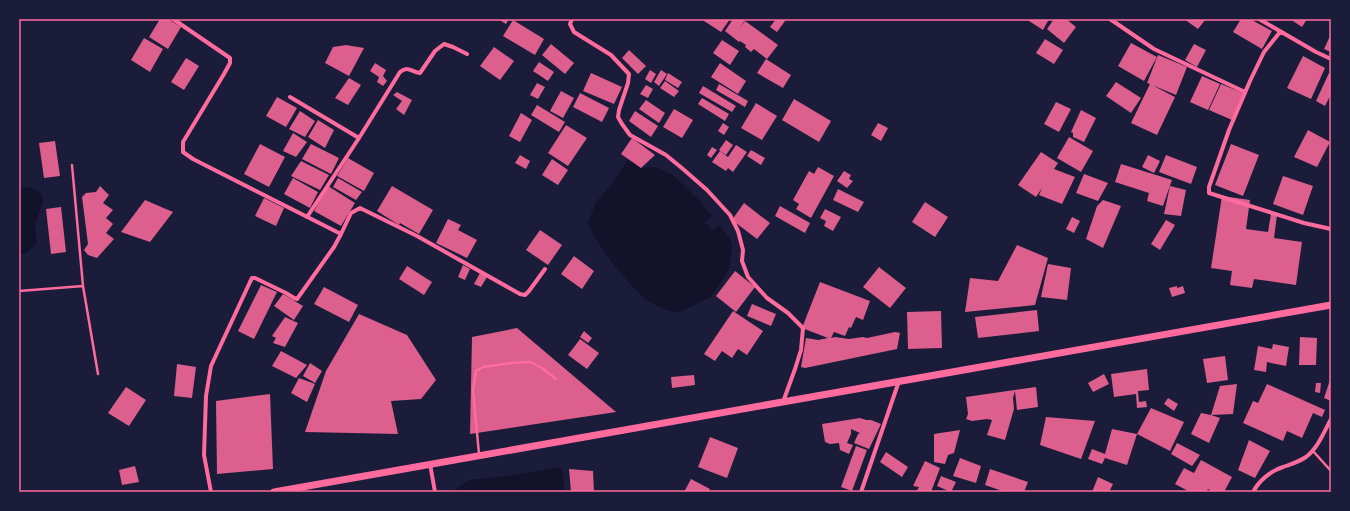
<svg xmlns="http://www.w3.org/2000/svg" width="1350" height="511" font-family="Literata,serif">
<style>
.water{fill:#12122b}
.building{fill:#dd5f8e}
.lines{fill:none;stroke-linecap:round;stroke-linejoin:round}
.service{stroke:#ff6b9d;stroke-width:2.5}
.minor{stroke:#ff6b9d;stroke-width:4}
.secondary{stroke:#ff6b9d;stroke-width:7}
.neatline{fill:none;stroke:#ff6b9d;stroke-width:1.5}
</style>
<rect width="100%" height="100%" fill="#1b1b3a"/>
<path class="water" d="M628,159L641,168L656,167L674,176L699,200L712,216L705,222L712,230L719,225L730,239L732,246L729,270L711,297L678,313C668,310 656,307 647,300C630,287 595,243 588,223L596,202L613,183Z
M31,187L42,194L43,201L35,226L37,243L26,253L19,254V189Z
M561,467L564,481V492H452L469,480L506,476Z"/>
<path class="building" d="M160,19H168L181,27L168,49L149,37Z
M498,19H509L506,24Z
M701,19H730L721,32Z
M733,19L745,20L739,29L745,21L778,45L767,59L754,49L751,52L745,47L746,45L740,41L739,42L725,31Z
M776,19H782L785,21L777,32L770,27Z
M1026,19H1049L1043,30Z
M1054,19H1066L1076,27L1064,43L1047,29Z
M1184,19H1206L1198,29Z
M1241,19H1250L1272,31L1262,49L1233,32Z
M1290,19H1307L1302,27Z
M513,20L544,39L535,55L503,36Z
M1331,34V52L1324,49Z
M144,38L163,49L150,72L131,60Z
M1045,39L1063,50L1054,64L1036,53Z
M722,40L739,51L730,65L713,53Z
M1131,43L1157,57L1144,81L1118,66Z
M551,44L574,63L565,74L542,55Z
M1194,44L1206,50L1197,67L1185,60Z
M346,45L364,48L349,76L325,63L333,47Z
M494,47L514,61L500,80L480,66Z
M629,50L646,66L638,74L622,58Z
M1158,55L1187,67L1176,95L1152,85L1175,97L1157,135L1131,123L1150,84L1147,83Z
M1303,56L1325,68L1311,99L1287,88Z
M186,58L199,66L184,90L171,82Z
M766,59L791,75L783,88L757,73Z
M539,62L554,72L548,81L533,71Z
M375,63L386,70L383,76L387,81L383,86L377,82L379,77L370,71Z
M720,63L746,81L738,94L711,77Z
M650,70L656,74L651,83L645,79Z
M661,70L667,74L659,86L654,82Z
M591,73L622,87L614,104L583,91Z
M668,73L682,82L678,88L665,80Z
M1329,73L1331,74V94L1325,106L1316,101Z
M1202,76L1220,84L1208,110L1190,102Z
M349,78L361,85L348,105L335,98Z
M665,81L679,91L674,97L660,88Z
M1116,82L1141,98L1131,113L1106,96Z
M537,83L545,87L538,99L530,95Z
M719,84L748,101L745,107L716,90Z
M1221,84L1243,93L1232,120L1209,110Z
M646,85L653,89L648,98L640,94Z
M703,86L736,106L732,112L699,93Z
M561,91L574,98L563,118L550,111Z
M397,92L412,100L404,115L396,109L402,101L393,95Z
M580,93L609,108L602,122L573,107Z
M277,97L297,108L286,127L266,116Z
M702,98L729,114L725,121L698,104Z
M794,99L831,121L819,142L782,120Z
M646,100L665,113L659,123L639,109Z
M1056,102L1071,109L1059,132L1044,124Z
M756,103L777,116L762,140L741,128Z
M537,105L565,122L559,132L531,115Z
M674,109L693,120L682,138L663,127Z
M1081,110L1096,118L1084,142L1073,137V133L1071,132Z
M300,111L315,121L305,137L289,129Z
M635,111L658,126L651,137L629,121Z
M521,113L532,120L520,142L509,136Z
M318,120L334,130L325,148L308,137Z
M723,123L729,127L724,135L718,131Z
M878,123L888,128L881,141L871,135Z
M566,125L587,138L568,166L548,153Z
M1308,130L1330,142L1317,167L1294,157Z
M293,133L307,142L296,157L283,151Z
M1069,137L1093,151L1081,172L1057,158Z
M632,138L655,155L641,168L621,154Z
M726,140L733,145L726,155L719,150Z
M55,141L60,176L44,178L39,143Z
M260,144L285,157L269,187L244,174Z
M311,144L339,158L331,174L302,159Z
M1231,144L1259,155L1243,196L1215,185Z
M736,145L747,152L733,172L728,168L726,171L712,162L720,151L728,157Z
M712,147L717,150L711,158L707,155Z
M751,150L765,158L761,165L747,156Z
M1041,152L1058,163L1054,169L1075,177L1062,204L1039,195L1042,188L1036,197L1018,185Z
M520,155L530,161L526,169L515,163Z
M1148,155L1160,161L1154,173L1142,167Z
M1166,155L1197,167L1191,184L1159,172Z
M348,158L374,173L364,191L337,176Z
M552,159L568,170L558,185L542,175Z
M301,161L329,175L320,190L291,176Z
M1121,164L1172,180L1163,206L1147,201L1149,193L1115,182Z
M818,167L834,176L811,218L796,209L799,204L793,200L809,171L814,174Z
M844,171L851,175L849,179L853,181L847,188L837,181Z
M1084,174L1108,183L1098,201L1076,193Z
M1283,176L1313,186L1303,215L1273,204Z
M293,178L318,192L310,208L284,194Z
M338,178L362,192L356,200L333,187Z
M100,186L109,195L103,203L113,210L106,218L113,224L106,233L114,239L97,258L88,255L84,250L88,244L82,197L86,193L96,192Z
M328,186L355,203L341,226L314,211Z
M392,186L433,210L419,234L400,223L399,225L377,211Z
M1170,186L1186,190L1181,216L1164,214Z
M838,189L864,202L858,212L833,200Z
M1222,196L1250,200L1246,229L1268,232L1271,214L1277,215L1274,238L1302,242L1296,285L1254,279L1252,288L1230,285L1232,271L1211,268Z
M264,198L284,208L276,226L255,216Z
M145,200L173,212L150,242L121,232Z
M1103,200L1121,206L1103,248L1086,239L1097,206Z
M925,202L948,217L935,237L912,222Z
M744,203L770,223L757,239L732,220Z
M780,206L810,223L805,233L775,216Z
M61,207L66,252L51,254L46,209Z
M825,209L841,217L833,231L824,226L826,221L820,218Z
M1072,217L1080,221L1074,233L1066,229Z
M448,219L461,225L458,230L477,240L467,258L436,243Z
M1166,220L1175,225L1160,250L1151,244Z
M540,230L562,245L548,265L526,250Z
M1017,245L1048,258L1035,305L965,312L970,278L998,281Z
M574,256L594,271L582,289L561,274Z
M1048,264L1071,268L1067,300L1041,297Z
M463,265L470,269L465,280L458,277Z
M407,266L432,282L424,295L399,279Z
M879,267L906,288L890,308L863,287Z
M735,271L755,287L736,312L716,296Z
M480,273L487,277L481,287L474,284Z
M820,282L870,301L863,320L856,317L851,328L849,327L845,336L834,332L831,338L835,337L849,339L863,337L867,338L895,332L900,333L897,349L805,368L801,367L806,338L818,340L828,338L802,328Z
M261,285L277,292L254,339L238,331Z
M1177,286V288L1183,286L1185,293L1172,297L1169,288Z
M324,287L358,305L349,322L314,304Z
M283,294L303,306L294,320L274,306Z
M752,304L776,314L771,326L747,316Z
M1037,310L1039,331L978,338L975,317Z
M733,311L763,331L747,355L738,349L732,358L722,351L715,361L704,354Z
M941,311L942,348L908,349L907,312Z
M359,314L407,335L436,380L421,399L391,401L398,434L305,432L326,371Z
M285,317L298,323L285,347L273,343L276,338L272,336Z
M517,328L616,412L470,434L472,337Z
M584,331L592,338L588,343L580,337Z
M1300,337L1317,338L1316,365H1299Z
M580,339L599,353L587,369L568,355Z
M1273,344L1289,347L1286,366L1267,362L1266,372L1254,370L1258,346L1272,349Z
M281,351L307,365L296,378L272,366Z
M1225,356L1228,380L1207,383L1203,359Z
M310,363L322,371L315,383L303,376Z
M177,364L196,367L192,398L174,396Z
M1147,369L1149,390L1138,391L1139,402L1146,401L1147,407L1137,408L1136,394L1114,397L1111,374Z
M1104,374L1109,384L1093,392L1088,383Z
M694,375L695,385L672,388L671,377Z
M1331,377V401L1324,398Z
M299,378L315,384L307,402L291,393Z
M1316,383H1321L1320,393L1315,392Z
M1237,384L1233,414L1211,415L1220,418L1209,443L1191,434L1201,413L1211,415L1220,386Z
M1267,384L1325,410L1322,417L1313,413L1302,438L1287,431L1283,441L1243,423L1253,401L1258,403Z
M126,387L146,400L129,426L108,413Z
M1036,387L1038,407L1017,410L1015,391L1013,398L1014,409L1005,440L987,435L992,420L987,419L972,421L966,419L968,414L966,397Z
M270,394L273,469L217,474L216,401Z
M1168,398L1178,404L1174,411L1164,404Z
M1151,408L1184,422L1170,451L1137,434Z
M1046,417L1095,421L1081,459L1040,445Z
M860,418L866,420H871L881,424L869,449L854,443L858,434L860,433L851,429V434L847,443L853,445L849,454L840,450L839,443L830,444L825,442L822,424Z
M1112,429L1137,434L1127,465L1105,458L1102,464L1088,459L1092,449L1105,454Z
M960,430L954,453L948,455L945,464L934,462V434Z
M710,437L738,448L727,478L698,467Z
M1249,440L1270,451L1255,478L1238,470Z
M1177,443L1200,455L1192,466L1171,454Z
M856,446L867,450L852,491L841,487Z
M886,452L908,467L902,477L880,462Z
M960,458L981,466L976,483L953,476Z
M1201,460L1232,477L1224,492H1213L1208,489L1206,492H1190L1175,484L1184,468L1194,473Z
M925,461L940,468L931,492H916L919,487L913,486Z
M135,466L139,482L122,485L119,470Z
M569,469L593,471L594,492H571Z
M990,469L1028,482L1024,492H1005L985,485Z
M941,476L956,482L951,492L937,486Z
M1098,477L1113,484L1109,492H1092Z
M691,479L710,489L708,492H684Z"/>
<g class="lines">
<path class="service" d="M72,165L83,286
M19,291L83,286L98,374
M1313,451L1331,471
M479,454L473,390L476,371L483,367L512,363L530,362L542,368L556,379"/>
<path class="minor" d="M173,19L230,58V63L224,74L183,142V152L193,159L341,234L334,247L297,299L294,298L286,293L255,278H252L250,282L211,366L206,396L204,455L211,492
M572,19L570,24L574,32L611,55L629,74L628,83L619,110L618,117L622,124L630,135L666,155L683,169L707,190L730,215L738,231L743,250L742,261L748,277L767,298L788,313L803,328L801,350L795,369L783,402
M1110,19L1154,49L1245,92
M1259,19L1316,52L1331,59
M1280,32L1264,52L1250,81L1229,130L1209,187V193L1304,223L1331,229
M290,97L359,138
M307,217L359,138L400,72C408,65 411,72 420,73L435,51L444,44L453,47L467,54
M341,234L351,213L360,208L417,236L520,294L525,295L529,291L545,269
M430,464L435,492
M861,492L899,381
M1253,492C1259,481 1270,471 1283,467C1291,464 1299,462 1306,457C1318,448 1324,432 1331,419"/>
<path class="secondary" d="M274,492L1331,305"/>
</g>
<rect width="1350" height="511" fill="none" stroke="#1b1b3a" stroke-width="40"/>
<rect x="20" y="20" width="1310" height="471" class="neatline"/>
</svg>
